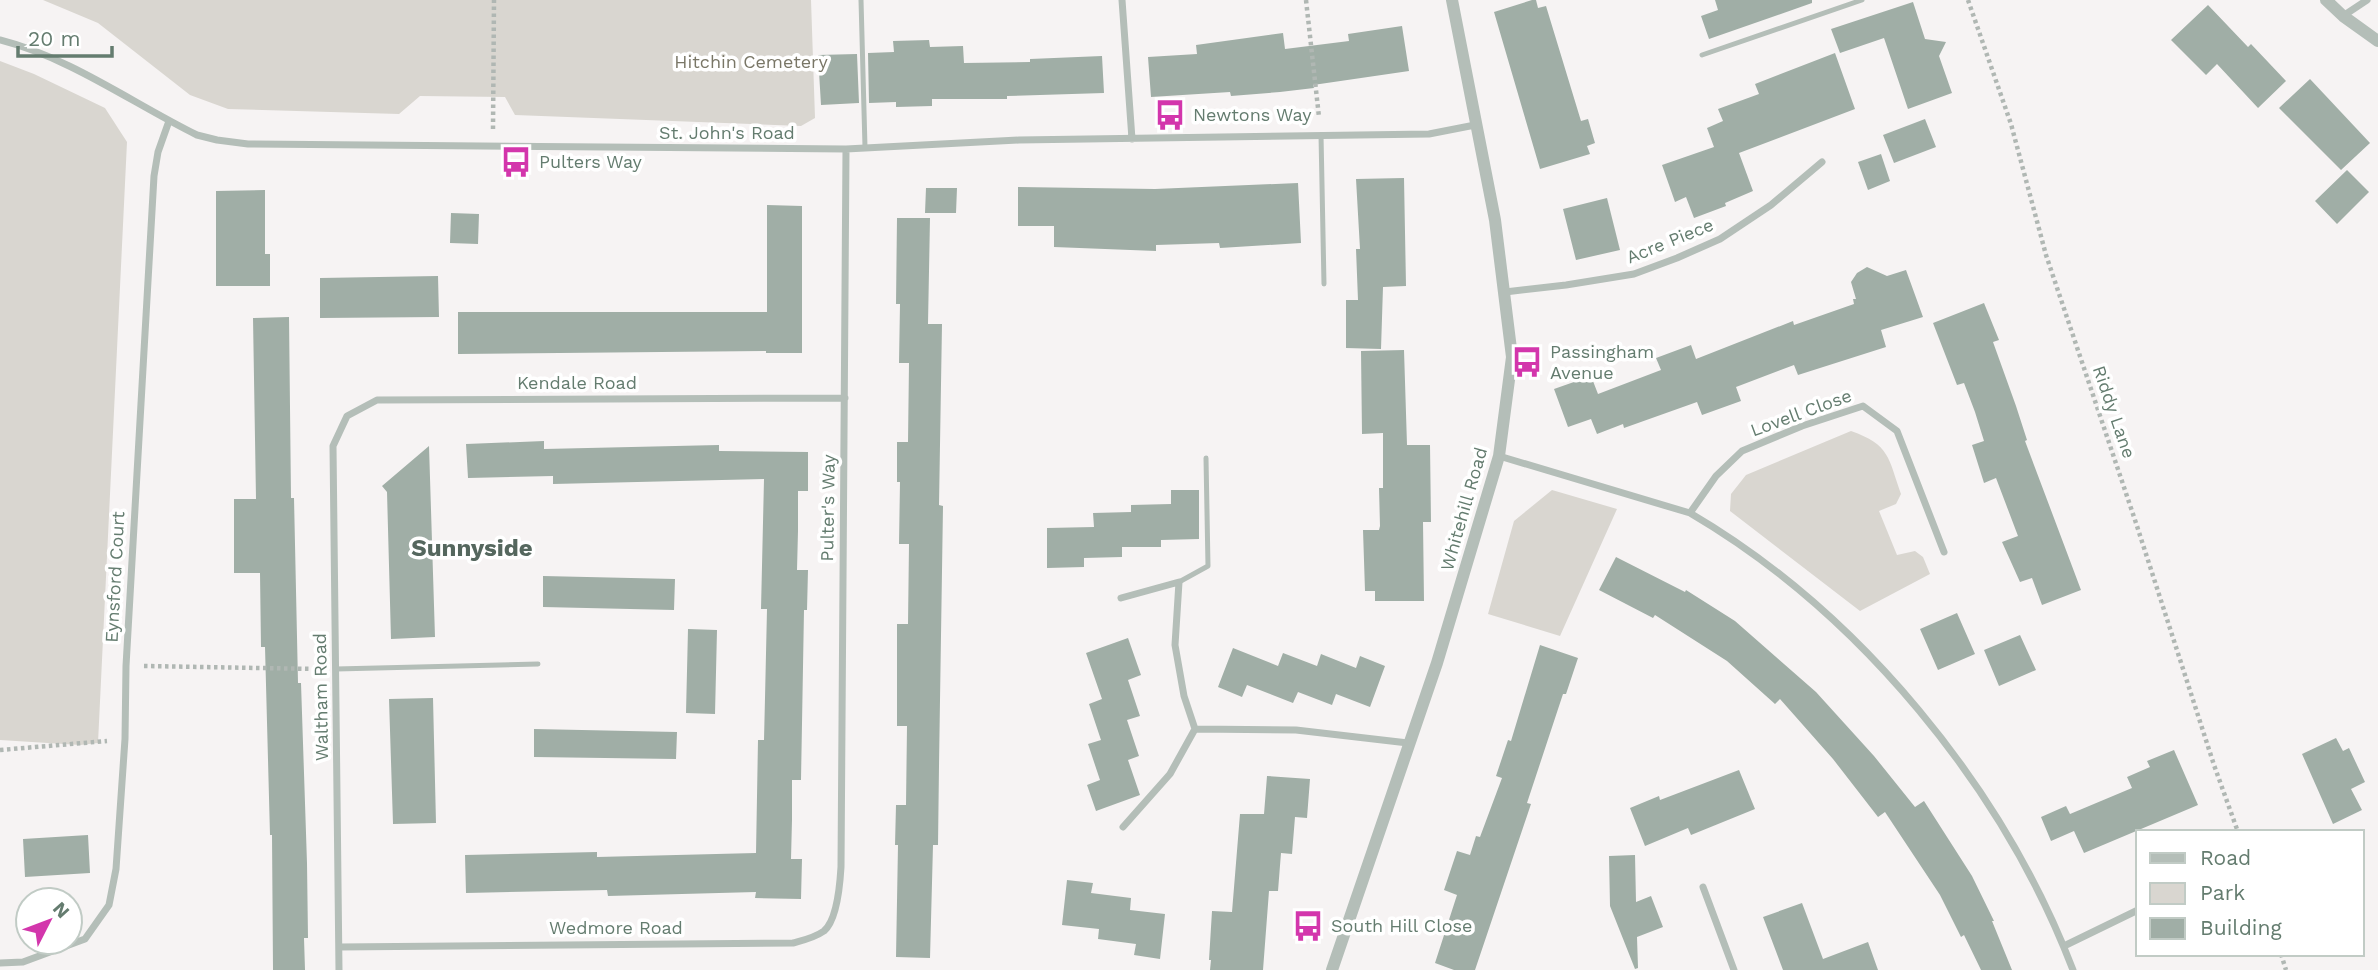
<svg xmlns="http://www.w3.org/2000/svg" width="2378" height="970" font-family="'Work Sans',sans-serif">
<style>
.green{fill:#d9d6d0}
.building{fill:#a0aea6}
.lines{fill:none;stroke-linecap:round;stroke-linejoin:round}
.path{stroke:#b0b7b3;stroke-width:4.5;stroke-dasharray:3.5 3.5;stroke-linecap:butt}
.service{stroke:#b4beb8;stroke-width:5}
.minor{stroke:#b4beb8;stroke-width:7}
.tertiary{stroke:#b4beb8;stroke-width:12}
.labels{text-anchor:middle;stroke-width:7;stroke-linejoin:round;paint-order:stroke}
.park-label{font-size:18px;fill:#797666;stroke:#fff}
.poi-label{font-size:18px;fill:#647c6f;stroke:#fff;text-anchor:start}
.street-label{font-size:18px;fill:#647c6f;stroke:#fff}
.district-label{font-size:24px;font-weight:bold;fill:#55675e;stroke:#fff}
</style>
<rect width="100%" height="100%" fill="#f6f3f3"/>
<path class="green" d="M43,0H811L815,118L801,126L515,115L505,97L420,96L399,114L228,109L190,95L98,23Z
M0,61L34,74L105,108L127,142L98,743L80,745L0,740Z
M1851,431C1890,445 1888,457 1901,494L1896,504L1879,511L1897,555L1915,551L1923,557L1930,574L1860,611L1730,511L1731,494L1746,475Z
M1552,490L1617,509L1560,636L1488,614L1514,521Z"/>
<path class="building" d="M1532,0H1536L1538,8L1546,6L1581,121L1588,119L1595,143L1587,146L1590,154L1540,169L1494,12Z
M1715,0H1812V3L1709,39L1701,16L1718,10Z
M1913,2L1925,39L1946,42L1939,56L1952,93L1908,109L1884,38L1840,53L1831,29Z
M2208,5L2248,47L2251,44L2286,81L2258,108L2217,64L2206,75L2171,40Z
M1402,26L1409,71L1313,85L1314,88L1280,92L1231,96L1230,92L1151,97L1148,57L1197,54L1196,45L1283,33L1285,49L1349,41L1348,34Z
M929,40L930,47L963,46L964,63L1030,62V59L1102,56L1104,93L1007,96V99H932V106L896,107V102L869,103L868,53L894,52L893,41Z
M1835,53L1855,109L1739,153L1753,191L1725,203L1726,206L1694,218L1686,197L1675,202L1662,165L1714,147L1707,128L1723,121L1718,109L1759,94L1755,84Z
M857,54L859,103L821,105L818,55Z
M2310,79L2370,143L2341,170L2279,108Z
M1925,119L1936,147L1894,163L1883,135Z
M1881,154L1890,181L1868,190L1858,162Z
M2347,170L2369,192L2337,224L2315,201Z
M1404,178L1406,286L1383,287L1381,349L1346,348V300H1358L1356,249H1360L1356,179Z
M1298,183L1301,243L1220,248L1219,243L1156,245V251L1054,247V226H1018V187L1155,189Z
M926,188H957L956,213H925Z
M265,190V254H270V286H216V191Z
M1607,198L1620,250L1576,260L1563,209Z
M767,205L802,206V353H766V351L458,354V312H767Z
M451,213L479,214L478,244L450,243Z
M897,218H930L928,324H942L939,505L943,506L939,766L938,845H933L930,958L896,957L898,845H895L896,805H906L907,726H897V624H908L909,544H899L900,482H897V442H908L909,363H899L900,304H896Z
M1867,267L1887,276L1906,270L1923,317L1881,330L1886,347L1798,375L1794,365L1736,387L1741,401L1702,415L1697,402L1624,428L1623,424L1597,434L1591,419L1568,427L1554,389L1591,376L1598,394L1661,370L1656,358L1691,345L1696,359L1793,321L1794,325L1854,304L1853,299H1856L1851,282L1857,273Z
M438,276L439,317L320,318V278Z
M1984,303L1999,340L1993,342L2016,406L2027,440L2025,441L2081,590L2042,605L2032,578L2020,582L2002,542L2018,536L1996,478L1984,483L1972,445L1984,441L1975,412L1964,383L1957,385L1933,323Z
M289,317L291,498H294L298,683H301L307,863L308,938H304L305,970H273L272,835H270L265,647H261L260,573H234V499H256L253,318Z
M1404,350L1407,445H1430L1431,522H1423L1424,601H1375V591H1365L1363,530H1379L1380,526L1379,488H1383V433L1362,434L1361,351Z
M544,441V449L719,445V451L808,452V491H798V531L797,570H808L807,610H804L801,780H792V820L791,859H802L801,899L755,898L756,892L608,896L607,890L466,893L465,855L597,852V857L756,853L758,740H764L765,698L767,609H761L764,479L553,484V476L468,478L466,444Z
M429,446L435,637L391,639L387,492L382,486Z
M1171,490H1199V539L1161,540V547H1122V557L1084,558V567L1047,568V528L1094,527L1093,513L1131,512V505L1171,504Z
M1616,557L1685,592L1686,590L1735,621L1816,692L1874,756L1915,807L1924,801L1972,876L1994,921H1992L2012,970H1981L1964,935L1961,937L1940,895L1885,812L1878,817L1833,759L1780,699L1775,704L1727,661L1655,615L1653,618L1599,590Z
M543,576L675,579L674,610L543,607Z
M1957,613L1975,654L1938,670L1920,629Z
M688,629L717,630L715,714L686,713Z
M2020,635L2036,670L1999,686L1984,650Z
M1128,638L1141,675L1128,680L1140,716L1127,720L1139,756L1128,760L1140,795L1096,811L1087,785L1100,780L1088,744L1101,740L1089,704L1102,699L1086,653Z
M1540,645L1578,658L1566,694H1563L1527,803L1531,804L1475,970H1454L1435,963L1457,895L1444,890L1457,851L1470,855L1476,836L1480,837L1502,778L1496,776L1508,740L1511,741Z
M1233,648L1278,666L1283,653L1317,666L1321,654L1356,668L1360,656L1385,666L1370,707L1336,694L1332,705L1298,692L1293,703L1247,685L1242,697L1218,687Z
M433,698L436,823L393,824L389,699Z
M534,729L677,732L676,759L534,757Z
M2336,738L2343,751L2349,748L2365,782L2351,789L2362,810L2333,824L2302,754Z
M2174,750L2198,805L2084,853L2074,831L2051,841L2041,817L2066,806L2070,814L2132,788L2127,777L2150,767L2147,761Z
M1739,770L1755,809L1691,835L1688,828L1645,846L1630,808L1659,796L1660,800Z
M1267,776L1310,779L1307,818L1295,817L1292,854L1281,853L1278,891H1269L1263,970H1210L1211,960H1209L1212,911L1232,912L1240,814H1264Z
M88,835L90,873L25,877L23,839Z
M1635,855L1636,902L1651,896L1663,927L1637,937L1638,968L1635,969L1610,906L1609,856Z
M1067,880L1093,883L1091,893L1131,898L1130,910L1165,914L1160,959L1134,955L1136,944L1098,939L1099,929L1062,925Z
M1802,903L1823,959L1868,942L1878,970H1783L1763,917Z"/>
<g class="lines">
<path class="path" d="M1306,0L1319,117
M1968,0L2011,124L2046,255L2136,523L2214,765L2238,832
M493,129L494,0
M144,666L317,669
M0,750L107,741
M2281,954L2286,970"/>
<path class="service" d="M861,0L865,147
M1702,55L1862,0
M1321,135L1324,284
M1179,582L1208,566L1206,458
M336,669L538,664"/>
<path class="minor" d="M1122,0L1132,139
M2343,16L2367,0
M0,40C71,58 132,103 197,135L217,140L248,144L846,149L1019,140L1429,134L1475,125
M1505,292L1566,285L1634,274L1677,258L1720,239L1771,205L1822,162
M1499,456L1690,513C1859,612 2003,787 2073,970
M1690,513L1716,476L1742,451L1802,426L1863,406L1897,431L1944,552
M1121,598L1179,582L1175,645L1184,696L1195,729
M1123,827L1170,774L1195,729L1296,730L1408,743
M1703,887L1734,970
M2064,946L2138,910
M339,947L793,943C804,940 814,938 824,931C837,920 840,884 841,867L846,149
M0,963L23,962L85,939L109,905L116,869L125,739L126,666L154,176L158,152L169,121
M339,970L333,446L347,416L377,400L845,398"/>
<path class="tertiary" d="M2326,0L2343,16L2378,41
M1332,970L1437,663L1499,456L1512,357L1495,220L1452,0"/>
</g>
<defs>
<symbol id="bus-bare" viewBox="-9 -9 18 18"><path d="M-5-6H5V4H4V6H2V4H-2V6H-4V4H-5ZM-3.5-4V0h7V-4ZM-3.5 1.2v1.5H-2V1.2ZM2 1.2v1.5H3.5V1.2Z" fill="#d336ac" stroke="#fff" stroke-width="2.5" paint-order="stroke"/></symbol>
</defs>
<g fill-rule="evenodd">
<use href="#bus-bare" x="1148" y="93" width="44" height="44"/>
<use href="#bus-bare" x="494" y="140" width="44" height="44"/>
<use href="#bus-bare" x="1505" y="340" width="44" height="44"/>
<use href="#bus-bare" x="1286" y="904" width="44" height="44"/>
</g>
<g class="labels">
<g class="park-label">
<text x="751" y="68">Hitchin Cemetery</text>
</g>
<g class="poi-label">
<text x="1193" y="121">Newtons Way</text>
<text x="539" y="168">Pulters Way</text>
<text x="1550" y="358">Passingham<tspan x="1550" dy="21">Avenue</tspan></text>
<text x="1331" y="932">South Hill Close</text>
</g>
<g class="street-label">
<text x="727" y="139">St. John's Road</text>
<text transform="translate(1670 241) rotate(-22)" y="6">Acre Piece</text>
<text x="577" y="389">Kendale Road</text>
<text transform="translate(2114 412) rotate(71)" y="6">Riddy Lane</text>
<text transform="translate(1801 413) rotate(-20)" y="6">Lovell Close</text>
<text transform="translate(828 508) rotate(-89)" y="6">Pulter's Way</text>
<text transform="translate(1464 509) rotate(-74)" y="6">Whitehill Road</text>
<text transform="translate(115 577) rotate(-87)" y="6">Eynsford Court</text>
<text transform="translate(321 697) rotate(-91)" y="6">Waltham Road</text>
<text x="616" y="934">Wedmore Road</text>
</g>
<g class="district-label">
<text x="472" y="556">Sunnyside</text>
</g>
</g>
<rect x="2136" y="830" width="228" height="126" fill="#ffffff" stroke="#c1cbc5" stroke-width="2"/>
<rect x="2150" y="853" width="35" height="10" fill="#b4beb8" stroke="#c1cbc5" stroke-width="2"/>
<text x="2200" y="865" font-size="21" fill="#647c6f">Road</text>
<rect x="2150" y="883" width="35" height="21" fill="#d9d6d0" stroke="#c1cbc5" stroke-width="2"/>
<text x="2200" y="900" font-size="21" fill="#647c6f">Park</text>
<rect x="2150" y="918" width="35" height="21" fill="#a0aea6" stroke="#c1cbc5" stroke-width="2"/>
<text x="2200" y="935" font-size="21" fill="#647c6f">Building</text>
<g transform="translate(49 921) rotate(48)"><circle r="33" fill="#ffffff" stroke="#c1cbc5" stroke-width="2"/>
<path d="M0-5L12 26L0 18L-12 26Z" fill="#d336ac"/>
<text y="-10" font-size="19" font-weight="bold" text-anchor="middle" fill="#647c6f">N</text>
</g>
<path d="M18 46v10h94v-10" fill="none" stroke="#647c6f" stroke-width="3.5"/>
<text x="28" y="46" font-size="21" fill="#647c6f" stroke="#ffffff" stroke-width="5" paint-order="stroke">20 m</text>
</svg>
